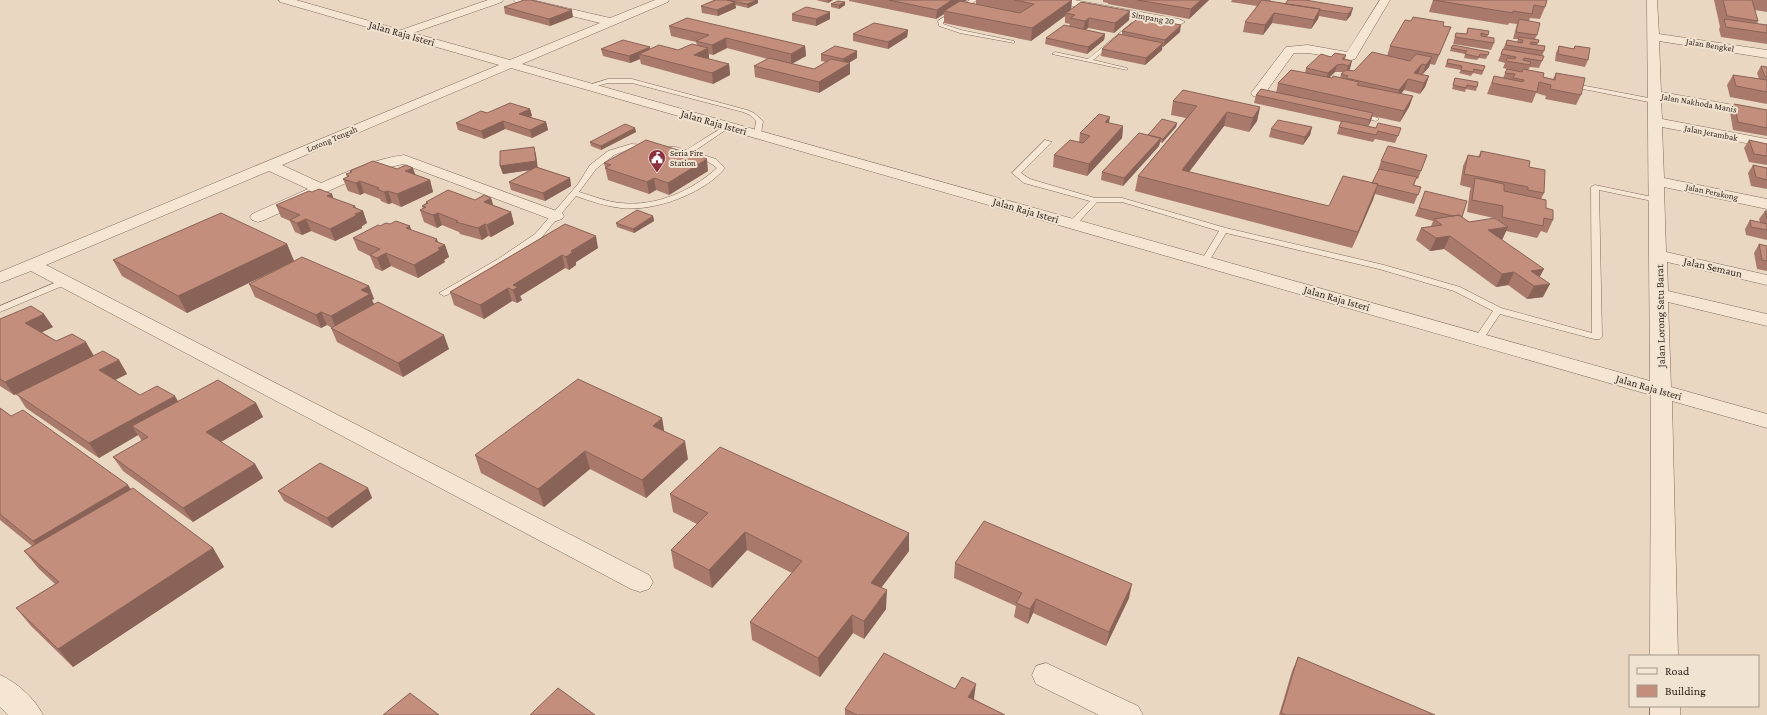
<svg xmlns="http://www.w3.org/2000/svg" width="1767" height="715" font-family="'Crimson Pro',serif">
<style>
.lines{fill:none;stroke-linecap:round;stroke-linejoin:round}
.lane-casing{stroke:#81695b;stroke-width:1}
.street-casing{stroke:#81695b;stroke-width:1}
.lane{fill:#f5e6d4;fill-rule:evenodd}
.street{fill:#f5e6d4;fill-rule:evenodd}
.wall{fill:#a97a6b;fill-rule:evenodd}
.shaded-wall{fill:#896357}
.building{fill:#c48e7c;stroke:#896357}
.labels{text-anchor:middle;stroke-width:4;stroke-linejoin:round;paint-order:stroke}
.far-street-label{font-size:9px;fill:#33251e;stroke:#f1e3d1}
.far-poi-label{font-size:9px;fill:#33251e;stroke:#f1e3d1;text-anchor:start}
.street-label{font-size:11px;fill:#33251e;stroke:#f1e3d1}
</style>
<rect width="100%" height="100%" fill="#e9d7c2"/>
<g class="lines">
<defs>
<path id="lane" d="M970,0H977L943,22V24L961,30L1014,41V43L960,33L939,26L938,21Z
M1132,23L1135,25L1134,26L1093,60L1127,68V70L1052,54L1055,52L1088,59Z
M608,79H632L747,110L754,113L763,121L761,134L754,136L756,121L750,115L743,112L632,83H608L589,88L586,86Z
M1570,83L1654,99L1657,101L1654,103L1568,86L1567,85Z
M1359,113L1378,118L1379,119L1376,121L1357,116L1356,115Z
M728,124L731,126L730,127L693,152L716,159L725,168C704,194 653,212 621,208C605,206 590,201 576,196L541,238L504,263L447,295L444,296L439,293L498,259L535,234L578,184L590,165L608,151L631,144L676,147L686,150ZM632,148C658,150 696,150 717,168C692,191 655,207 621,203C607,202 593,196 579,192L596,169L614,155Z
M1045,140L1052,142L1021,173L1030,179L1095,198H1122L1226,228L1384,265L1460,287L1501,308L1592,333L1591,187L1595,185L1657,198L1661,200L1657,202L1599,190L1602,337L1600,339H1594L1500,314L1482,341L1479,342L1474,339L1493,311L1454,291L1379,269L1226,233L1208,263H1202L1201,261L1219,231L1122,202H1097L1076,225H1070V221L1090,201L1024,183L1012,173Z
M64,279L67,280L69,282L67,284L0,312V306Z"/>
<path id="street" d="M279,0H296L401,30L488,0H503L502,2L413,33L510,60L600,23L515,2L514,0H532L610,18L655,0H669L668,2L522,64L1650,381L1647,0H1657L1659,34L1767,50V58L1659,41L1661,92L1767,111V119L1661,100L1662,119L1767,139V147L1662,127L1664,178L1767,199V209L1664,187L1666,252L1767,275V285L1667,262L1668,291L1767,314V326L1668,302L1671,387L1767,414V428L1672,401L1678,656H1650L1651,395L511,68L282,165L321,183C349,171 374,159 404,155L562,213L564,216L562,219L556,221L550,219L403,164L373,171L264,220L258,222L252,220L250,217L252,214L308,189L269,171L46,265L649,575L653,582L649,589L640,592L631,589L31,271L0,283V272L499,65L280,2Z
M1051,0H1074L1179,19L1185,22L1179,25L1056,3Z
M1380,0H1390L1355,59L1351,60L1308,53H1294L1263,96H1253L1251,93L1286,47L1308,45L1347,52Z
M1046,663L1138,706L1143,715H1099L1036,684L1032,675L1036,666Z
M0,675C17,682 35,699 43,715H8L0,707Z
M1650,706H1680V715H1650Z"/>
</defs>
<use href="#lane" class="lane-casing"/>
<use href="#street" class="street-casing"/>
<use href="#lane" class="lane"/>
<use href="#street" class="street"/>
</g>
<path class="wall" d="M715,0H758V3L748,8L735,5L736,8L718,16L702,13L701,6Z
M816,0H833L828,3Z
M849,0H967L964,2L976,4V0H1071V9L1129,20L1114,33L1088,28L1085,30L1105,34L1104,40L1087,54L1045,44L1046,38L1069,26L1070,24L1065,23V16L1031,41L944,23V14L936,19L849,1Z
M1103,0H1209L1189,19L1108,4V3L1103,2Z
M1232,0H1271L1270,1L1351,15L1346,21L1319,16L1318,19L1311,29L1272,23L1263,35L1243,32L1245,22L1257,6L1231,2Z
M1433,0H1547L1545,7L1540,19L1530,18L1529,21L1537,35L1535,39L1539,40L1537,45L1544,51L1542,56V61L1539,68L1530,67L1528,70L1543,77L1553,79L1556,73L1581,95L1576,105L1545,99L1546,96L1536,93L1532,103L1487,94L1494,76L1503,78L1507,69L1503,68L1505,63L1498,61L1507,40L1517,42L1518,39H1513L1517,24L1509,23L1508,25L1429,12Z
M1714,0H1767V12L1755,10L1758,21L1757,24L1767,25V44L1721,37L1719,29L1720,27Z
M845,2V5L839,9L831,7V4Z
M504,7L573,17L550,26L505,14Z
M792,14L830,19L816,26L792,21Z
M669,26L805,46L806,56L792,64L814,69L826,62L821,61V54L857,51V58L849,63L850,74L819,93L755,77L754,66L768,59L727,48L713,55L709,54V58L708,59L729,64L730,75L713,84L641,64L640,59L630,63L603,56L601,49H650L678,50L697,45L696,42L671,36Z
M1443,26L1451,27L1435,65L1430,64L1429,67L1422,75L1429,76L1425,87L1420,94L1404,90L1401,94L1413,96L1409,107L1400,122L1372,116L1371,121L1368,126L1376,128H1401L1395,143L1375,139L1373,142L1337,134L1339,127L1341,122L1254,103L1256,95L1276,93L1278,83L1305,73L1306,68L1331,57L1346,55L1345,60L1350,69L1349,70L1354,71L1387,56L1390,46ZM1335,72H1343L1341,74L1340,78H1329Z
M1468,28L1488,35L1487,37L1494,43L1491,50L1453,44L1456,33L1466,34Z
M908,30L907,37L888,49L853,41V34Z
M1122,31L1180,32L1163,47L1162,46V50L1145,65L1101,56L1102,49L1122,34Z
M1559,46L1574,49L1575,46L1588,60L1585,67L1555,61L1556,53Z
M1451,48L1489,52L1486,59L1479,58L1477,60L1464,58L1465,54L1450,51Z
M1448,59L1485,66L1482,75L1473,73L1471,76L1459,73L1461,70L1445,67Z
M1761,66L1767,67V104L1730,97L1727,85L1733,75L1759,79L1757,73Z
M1455,78L1477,87L1476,91L1466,89L1465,92L1452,89Z
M1173,101L1260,107L1257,121L1249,132L1224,126L1189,172L1329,206L1372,183L1379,170H1378L1381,161L1427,155L1418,179L1416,178L1414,186L1421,187L1414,204L1375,194L1352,248L1135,191L1138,176L1186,118L1171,115Z
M1734,104L1767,110V136L1733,130L1730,112Z
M530,109L532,116L530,117L546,122L548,130L532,138L505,129L484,139L458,130L456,123L487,113Z
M1109,123L1123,126L1122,138L1087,176L1053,167L1054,155L1079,142L1080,133Z
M1177,123L1176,127L1162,143L1160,142L1159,146L1123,186L1101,180L1102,172L1148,135Z
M1312,127L1310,135L1303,145L1269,137L1271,129Z
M635,128L636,132L601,150L591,146L590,142Z
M1749,140L1767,144V165L1749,162L1744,148Z
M534,147L536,155L537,167L570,178L571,186L545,201L511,190L509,182L530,170L503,174L500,166Z
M1481,151L1529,167L1544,193L1541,199L1546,208L1553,220L1547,233L1541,231L1537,238L1506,231L1502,240H1501L1540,277L1543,297L1527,299L1508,285L1496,287L1444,249L1430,251L1416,240L1421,228L1431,226L1433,221L1415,216L1425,191L1469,222L1498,220V219L1467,212L1470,190L1471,188L1460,185L1463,166L1468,155L1478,157Z
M604,163L708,171L669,195L656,190L649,194L608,180Z
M1753,165L1767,168V189L1751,186L1748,173Z
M397,169L430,180L433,192L401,207L392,203L388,204L381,201L380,199L364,193L360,195L348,191L343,179L347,177L346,174L350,173V171Z
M312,192L332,194L333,198L363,211L367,223L362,226V228L335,241L311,231L302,235L295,232L290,221L281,217L276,205Z
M475,200L493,205L511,212L514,224L491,237L488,236L482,240L460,234L459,232L442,225L437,228L424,222L420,210L423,208L422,206L426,203V202Z
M1765,211H1767V240L1746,235L1745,229L1750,220L1760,222L1759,219Z
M653,216L654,221L634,233L617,227L616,223Z
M565,224L598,248L576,262V265L569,270L565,268L520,296L522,300L517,303L512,301L484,319L454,305L450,292Z
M380,226L412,231L445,245L449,257L444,260L445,262L418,278L391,266L382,271L375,268L370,256L358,250L353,238Z
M287,244L294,261L187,313L122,276L113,260Z
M1759,244L1767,246V271L1757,269L1754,253Z
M249,284L369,286L374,299L372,300L374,304L449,349L403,377L337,342L331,328H332L327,325L321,328L255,297Z
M0,319L53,327L42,332L56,341L94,355L119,360L127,374L115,380L140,395L178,402L256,403L263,417L221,442L255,464L263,478L193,522L123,471L113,457L142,441L138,435L99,458L26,408L17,394L14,395L0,386Z
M0,408L11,416L131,489L213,548L224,567L73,667L31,626L16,608L55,584L39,569L24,551L32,546L0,520Z
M662,418L664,431L688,459L646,498L590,469L544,507L481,473L475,455Z
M368,488L372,498L332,528L284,501L278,491Z
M670,494L909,551L881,588L886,609L864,639L853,633L820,677L752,640L750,622L792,573L747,550L712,588L674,568L671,550L697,524L673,512Z
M955,563L1129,598L1106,646L1033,613L1028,624L1014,617L1016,606L954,578Z
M1298,657L1435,715H1279L1292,671Z
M955,689L974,699L1005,715H845V709Z"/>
<path class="shaded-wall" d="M757,0H758V3L748,8L747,4Z
M828,0H833L828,3Z
M952,0H967L948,12L944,11V14L936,19L937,10Z
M1072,0L1071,12L1066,13L1065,16L1031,41L1032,28Z
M1201,0H1209L1189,19L1191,9Z
M735,2L736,8L718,16L717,10Z
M845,2V5L839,9V5Z
M1353,8L1351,15L1346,21L1348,14Z
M1320,9L1318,19L1311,29L1314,20Z
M572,10L573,17L550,26L549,19Z
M1130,11L1129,20L1114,33L1115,23Z
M830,12V19L816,26V19Z
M1274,13L1272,23L1263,35L1265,25Z
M1089,18L1088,28L1083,31L1085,21Z
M1181,25L1180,32L1163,47L1165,40Z
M908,30L907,37L888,49V42Z
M1105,34L1104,40L1087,54L1088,47Z
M726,38L727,48L713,55L712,45Z
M1163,43L1162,50L1145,65L1146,58Z
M805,46L806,56L791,64V54Z
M650,47L651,54H639L640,59L630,63L629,56Z
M708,48L709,58L695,65L694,55Z
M857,51V58L843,66V59Z
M1432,57L1429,67L1422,75L1426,65Z
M1352,61L1350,69L1346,73L1348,66Z
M850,63V74L819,93V82Z
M729,64L730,75L713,84L712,73Z
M1422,64L1418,74L1414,73Z
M1337,65L1335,72L1326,80L1328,73Z
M1429,76L1425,87L1420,94L1424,83Z
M1408,79L1404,90L1396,101L1399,90Z
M1413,96L1409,107L1400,122L1404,111Z
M1260,107L1257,121L1249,132L1253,118Z
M530,109L532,116L521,121L519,114Z
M1227,112L1224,126L1179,185L1182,170Z
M1373,113L1371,121L1367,128L1370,120Z
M1110,117L1108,128L1105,122Z
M503,121L505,129L484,139L481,131Z
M546,122L548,130L532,138L530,130Z
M1177,123L1176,127L1162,143L1163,139Z
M1123,126L1122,138L1087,176L1089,164Z
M1312,127L1310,135L1303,145L1305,137Z
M635,128L636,132L601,150V146Z
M1161,138L1159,146L1123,186L1124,178Z
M534,147L536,155L538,169L503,174L500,166Z
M707,159L708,171L669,195L668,183Z
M413,168L417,179L405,171Z
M570,178L571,186L545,201L543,193Z
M654,178L656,190L649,194L647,182Z
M430,180L433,192L401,207L397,194Z
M360,181L364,193L360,195L356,183Z
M1378,184L1373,200L1352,248L1358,232Z
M388,191L392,203L388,204L384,192Z
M332,194L336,206L327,196Z
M491,198L495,210L484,202Z
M355,206L358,213L363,211L367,223L362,226V228L335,241L330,229Z
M511,212L514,224L491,237L487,225Z
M438,213L442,225L437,228L433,215Z
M653,216L654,221L634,233L633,229Z
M306,219L311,231L302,235L297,223Z
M485,224L488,236L482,240L478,228Z
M410,226L414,238L406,228Z
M1508,227L1502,240L1482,243L1488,230Z
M596,236L598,248L576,262V265L569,270L566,257L571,251Z
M1450,236L1444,249L1430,251L1436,238Z
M437,239L440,248L445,245L449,257L444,260L445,262L418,278L414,265Z
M287,244L294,261L187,313L178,296Z
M386,253L391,266L382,271L377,258Z
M562,255L565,268L520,296L522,300L517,303L513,290V285Z
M1544,269L1537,282L1531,271Z
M1514,272L1508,285L1496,287L1502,274Z
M1550,284L1543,297L1527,299L1534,286Z
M369,286L374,299L372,300L375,307L337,330L331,316L361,290Z
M508,288L512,301L484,319L480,305Z
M321,312L327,325L321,328L316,315Z
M44,314L53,327L34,336L25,323Z
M444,335L449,349L403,377L398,363Z
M86,342L94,356L14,395L5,382Z
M119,360L127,374L107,384L99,370Z
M175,396L183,410L132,426L138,435L99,458L89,443Z
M256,403L263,417L214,446L206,432Z
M662,418L665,436L653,426Z
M685,441L688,459L646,498L642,480Z
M585,451L590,469L544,507L538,489Z
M255,464L263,478L193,522L183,508Z
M128,485L140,503L47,559L33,541Z
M368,488L372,498L332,528L327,518Z
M745,532L747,550L712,588L709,570Z
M909,533V551L871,601V583Z
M213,548L224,567L73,667L58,649Z
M1132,584L1129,598L1106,646L1109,632Z
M887,590L886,609L864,639V621Z
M1036,599L1033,613L1028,624L1030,609Z
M852,615L853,633L820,677L818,658Z
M976,684L974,699L967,711L968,697Z"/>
<path class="building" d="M524,0H531L572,10L549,19L504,7Z
M715,0H727L735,2L717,10L701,6Z
M727,0H757L747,4Z
M889,0H952L937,10Z
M1014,0H1072L1032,28L944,11L960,1L1020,13L1034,4Z
M1137,0H1201L1191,9Z
M1262,0L1320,9L1314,20L1274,13L1265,25L1245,22Z
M1288,0H1305L1353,8L1348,14L1320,10V9L1285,4Z
M1433,0H1547L1545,7L1534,5L1532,14L1513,11V13Z
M1723,0H1752L1758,21L1727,16Z
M838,1L845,2L839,5L831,4Z
M1081,2L1130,11L1115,23L1089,18L1085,21L1070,18L1075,15L1066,13Z
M806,7L830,12L816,19L792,14Z
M1140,17L1181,25L1165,40L1122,31Z
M1413,17L1444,22L1443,26L1451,27L1439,55L1390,46L1405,20L1411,21Z
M687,18L805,46L791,54L726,38L712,45L696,41L709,35L669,26Z
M1519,19L1540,23L1537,35L1516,32Z
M1724,19L1767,25V33L1726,27Z
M874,23L908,30L888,42L853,34Z
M1064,25L1105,34L1088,47L1046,38Z
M1468,28L1489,31L1488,35L1481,33V36L1494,38V43L1455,37L1456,33L1467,34Z
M1119,34L1163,43L1146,58L1102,49Z
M1519,37L1539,40L1538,43L1531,42L1530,44L1545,46L1544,51L1506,45L1507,40L1522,43L1523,40L1518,39Z
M623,40L650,47L629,56L601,49Z
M692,44L708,48L694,55L729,64L712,73L639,54L659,45L678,50Z
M1453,45L1489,52L1488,55L1480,54L1479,57L1465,54L1467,51L1451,48Z
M835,46L857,51L843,59L821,54Z
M1559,46L1574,49L1575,46L1590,48L1588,60L1558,54Z
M1503,49L1544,56L1542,61L1524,58L1523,60L1531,62L1530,65L1506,61L1507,58L1515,59L1516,57L1501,54Z
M1372,52L1410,61L1416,54L1432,57L1426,65L1422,64L1414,73L1429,76L1424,83L1408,79L1399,90L1346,78L1348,76L1341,74L1346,70L1354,71Z
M1335,53L1346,55L1342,59L1352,61L1348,66L1343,64L1337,65L1328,73L1306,68L1321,54L1331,57Z
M769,58L814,69L831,59L850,63L819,82L754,66Z
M1448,59L1485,66L1483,71L1474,69L1473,72L1461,70L1462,66L1447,63Z
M1761,66L1767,67V77H1765Z
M1507,69L1522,72L1523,69L1544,73L1543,77L1555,80L1556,73L1585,78L1581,95L1550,89L1551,85L1539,82L1537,92L1492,83L1494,76L1523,82L1524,80L1513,78L1515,74L1505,73Z
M1291,70L1332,78L1333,76L1359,82L1357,85L1413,96L1404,111L1278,83Z
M1733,75L1767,80V92L1736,86Z
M1455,78L1478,82L1477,87L1467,85L1466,88L1453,85Z
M1261,89L1373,113L1370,120L1256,95Z
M1183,90L1260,107L1253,118L1227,112L1182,170L1329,206L1343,176L1378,184L1358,232L1138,176L1197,106L1173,101Z
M510,103L530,109L519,114L546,122L530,130L503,121L481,131L456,123L481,111L487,113Z
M1734,104L1767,110V128L1738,122Z
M1099,114L1110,117L1105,122L1123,126L1089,164L1054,155L1070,140L1083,143L1090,136L1080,133Z
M1162,119L1177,123L1163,139L1148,135Z
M1278,120L1312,127L1305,137L1271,129Z
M1342,121L1376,128L1378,123L1401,128L1398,136L1378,131L1376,135L1339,127Z
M625,124L635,128L601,146L590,142Z
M1139,133L1161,138L1124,178L1102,172Z
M646,140L707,159L668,183L654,178L647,182L605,168L611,165L604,163Z
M1749,140L1767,144V156L1754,154Z
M1388,146L1427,155L1421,171L1381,161Z
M534,147L536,161L500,166V151Z
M1481,151L1530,161L1529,167L1545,170L1544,193L1528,190V187L1464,174L1468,155L1480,157Z
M373,161L397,169L406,165L413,168L405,171L430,180L397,194L388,191L384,192L377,189L379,188L360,181L356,183L343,179L349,176L346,174L352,172L350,171Z
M1753,165L1767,168V180L1756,177Z
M536,167L570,178L543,193L509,182Z
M1379,169L1417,177L1413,185L1421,187L1418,195L1377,185L1378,184L1372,183Z
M1475,178L1504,184V191L1546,200V208L1553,210V220L1544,218L1543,226L1502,217L1503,206L1472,200Z
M319,189L332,194L327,196L355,206L353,207L363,211L355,214L357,215L330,229L306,219L297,223L290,220L300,215L276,205L309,191L312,192Z
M448,190L475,200L484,195L491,198L484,202L511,212L487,225L485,224L478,228L456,222L458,221L438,213L433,215L420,210L426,207L422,206L428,203L426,202Z
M1425,191L1467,201L1462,217L1459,215L1453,216L1419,208Z
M637,210L653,216L633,229L616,223Z
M1765,211H1767V219Z
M221,213L287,244L178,296L113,260Z
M1459,215L1469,222L1495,218L1508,227L1488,230L1544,269L1531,271L1550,284L1534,286L1514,272L1502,274L1450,236L1436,238L1421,228L1442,225L1434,219Z
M1750,220L1767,224V230L1751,227Z
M396,221L410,226L406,228L437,239L435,241L445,245L438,248L440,250L414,265L386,253L377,258L370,255L380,249L353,238L378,225L380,226L386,223L390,224Z
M565,224L596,236L571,251L573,252L566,257L562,255L513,285L518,287L513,290L508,288L480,305L450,292Z
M1759,244L1767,246V261L1762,260Z
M302,257L369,286L361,290L370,294L331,316L321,312L316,315L249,284Z
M378,302L444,335L398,363L331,328Z
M31,306L44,314L25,323L56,341L72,334L86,342L5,382L0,379V319Z
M103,351L119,360L99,370L140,395L157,386L175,396L89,443L16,394Z
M578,379L662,418L653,426L685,441L642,480L585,451L538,489L475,455Z
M218,380L256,403L206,432L255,464L183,508L113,457L148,437L132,426Z
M0,408L11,416L23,410L128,485L33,541L0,514Z
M720,447L909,533L871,583L887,590L864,621L852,615L818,658L750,622L802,561L745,532L709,570L671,550L708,513L670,494Z
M320,463L368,488L327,518L278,491Z
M133,488L213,548L58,649L16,608L59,582L24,551Z
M984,521L1132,584L1109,632L1036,599L1030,609L1016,603L1022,593L955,563Z
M884,653L955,689L962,677L976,684L968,697L1005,715H857L845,709Z
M1298,657L1435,715H1286L1281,713Z
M558,688L595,715H530Z
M410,693L439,715H383Z"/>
<defs>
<symbol id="civic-pin" viewBox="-11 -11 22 30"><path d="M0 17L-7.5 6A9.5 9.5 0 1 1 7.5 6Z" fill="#8b3140" stroke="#f1e3d1"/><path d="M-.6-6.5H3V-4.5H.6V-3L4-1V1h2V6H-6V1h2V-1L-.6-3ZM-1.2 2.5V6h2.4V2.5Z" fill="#fff"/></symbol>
</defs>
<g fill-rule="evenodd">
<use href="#civic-pin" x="647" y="148" width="20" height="27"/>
</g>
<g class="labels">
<g class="far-street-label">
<text transform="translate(1153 18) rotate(10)" y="3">Simpang 20</text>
<text transform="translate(1710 45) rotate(9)" y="3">Jalan Bengkel</text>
<text transform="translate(1699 103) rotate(10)" y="3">Jalan Nakhoda Manis</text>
<text transform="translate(1711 133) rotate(11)" y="3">Jalan Jerambak</text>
<text transform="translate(332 139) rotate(-23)" y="3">Lorong Tengah</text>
<text transform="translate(1712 192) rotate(12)" y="3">Jalan Perakong</text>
</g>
<g class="far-poi-label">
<text x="670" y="156">Seria Fire<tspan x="670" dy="10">Station</tspan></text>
</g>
<g class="street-label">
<text transform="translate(402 33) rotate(16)" y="4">Jalan Raja Isteri</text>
<text transform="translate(714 122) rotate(16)" y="4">Jalan Raja Isteri</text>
<text transform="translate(1026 210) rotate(16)" y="4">Jalan Raja Isteri</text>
<text transform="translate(1713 267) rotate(13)" y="4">Jalan Semaun</text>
<text transform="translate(1337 298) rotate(16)" y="4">Jalan Raja Isteri</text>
<text transform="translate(1660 316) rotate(-91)" y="4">Jalan Lorong Satu Barat</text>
<text transform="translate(1649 387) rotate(16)" y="4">Jalan Raja Isteri</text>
</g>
</g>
<rect x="1629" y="655" width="130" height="52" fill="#f1e3d1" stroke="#a59789"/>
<rect x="1637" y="668" width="20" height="6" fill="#f5e6d4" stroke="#a59789"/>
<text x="1665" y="675" font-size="12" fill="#33251e">Road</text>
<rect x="1637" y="685" width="20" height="12" fill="#c48e7c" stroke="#a59789"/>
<text x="1665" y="695" font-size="12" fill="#33251e">Building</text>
</svg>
